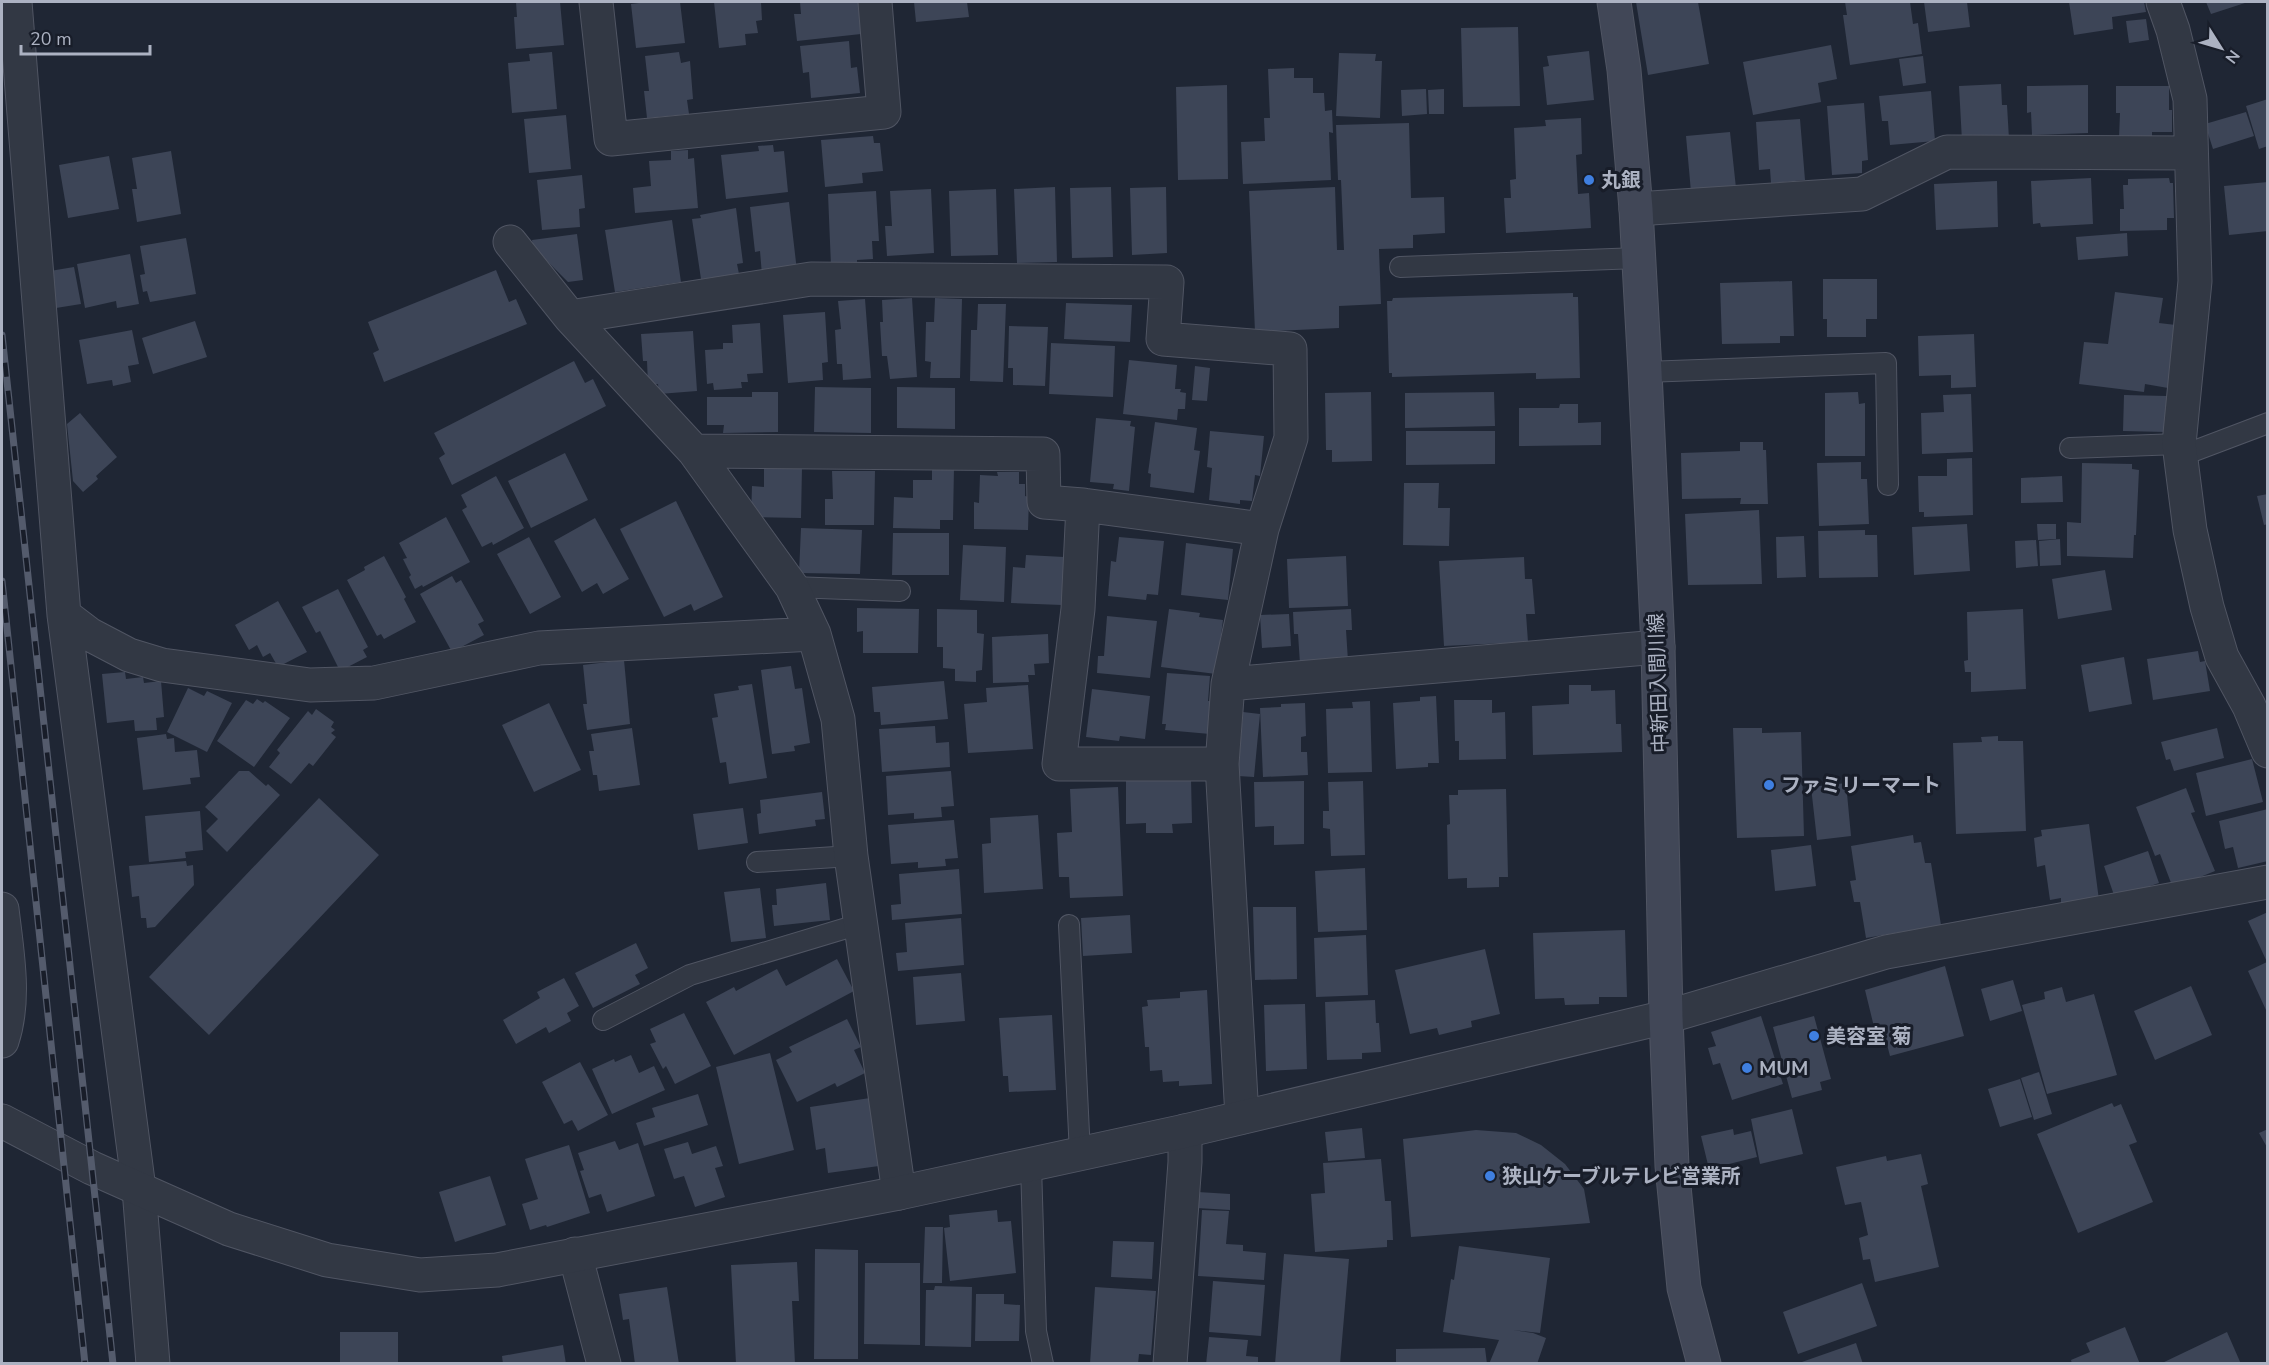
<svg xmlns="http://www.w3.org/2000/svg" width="2269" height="1365" font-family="'Nunito Sans','Noto Sans JP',sans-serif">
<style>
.building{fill:#3d4557}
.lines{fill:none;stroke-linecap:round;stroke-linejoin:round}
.service-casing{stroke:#505563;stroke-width:22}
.minor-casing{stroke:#505563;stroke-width:35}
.tertiary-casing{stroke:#505563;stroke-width:35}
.secondary-casing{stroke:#505563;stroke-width:35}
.service{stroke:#323844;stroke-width:20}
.minor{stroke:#323844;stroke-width:33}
.tertiary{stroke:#323844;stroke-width:33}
.secondary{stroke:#414757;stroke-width:33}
.rail-casing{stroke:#545b6c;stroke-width:7}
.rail{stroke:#181d29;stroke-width:4.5;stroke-dasharray:14;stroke-linecap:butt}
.shop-dot{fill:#3f7fe0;stroke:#181d29;stroke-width:2}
.labels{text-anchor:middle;stroke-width:6;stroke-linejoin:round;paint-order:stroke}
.poi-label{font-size:20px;font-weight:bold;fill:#acb2c2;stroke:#181d29;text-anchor:start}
.street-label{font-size:20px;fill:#acb2c2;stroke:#181d29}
</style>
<rect width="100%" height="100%" fill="#1f2634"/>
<path class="building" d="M516,2H560L564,45L516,49L514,17H517Z
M647,2H680L685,43L636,48L631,4Z
M714,2H761L762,20L756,21L758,33L745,34L746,45L719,48Z
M800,2H858L861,34L797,41L794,14H801Z
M914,2H967L969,17L916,22Z
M1636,2H1698L1709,64L1648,75Z
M1845,2H1910L1913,24L1918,23L1922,54L1850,65L1843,15H1847Z
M1924,2H1967L1970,27L1928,32Z
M2069,2H2144L2146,12L2112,17L2113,29L2074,35Z
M2206,2H2248L2211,14Z
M2146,19L2149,40L2129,43L2126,21Z
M1518,27L1520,106L1463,107L1461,28Z
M849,41L851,68L857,67L860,93L811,98L809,72L803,73L800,46Z
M1831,45L1837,79L1818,83L1821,102L1753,115L1743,62Z
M1589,51L1594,100L1547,105L1543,67L1549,66L1547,56Z
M552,52L557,109L512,113L508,63L530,61L529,54Z
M679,52L681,63L690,61L693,99L687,100L689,114L647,118L644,91H649L645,56Z
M1339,53L1376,54L1375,61H1382L1380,118L1336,116Z
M1923,56L1926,83L1903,86L1899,59Z
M1294,68V78H1313V93H1324L1325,111L1332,110L1333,133L1329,132L1331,180L1243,184L1241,142L1265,141L1264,118H1270L1268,69Z
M2001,84L2002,105H2007L2009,139L1962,141L1959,86Z
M1227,85L1228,179L1178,180L1176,87Z
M2088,85V133L2032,135L2031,112L2027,113V86Z
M2116,86H2169V110H2172V132H2152V138H2119L2120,113H2116Z
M1426,89L1427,114L1402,116L1401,90Z
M1444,89V114H1429L1428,90Z
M1931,91L1935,141L1890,145L1888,121H1882L1879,96Z
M2268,99V146L2259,149L2246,106Z
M1864,103L1868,160L1862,161V173L1832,175L1827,106Z
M2246,112L2254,136L2213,149L2205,124Z
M566,115L571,169L529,173L524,119Z
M1581,118L1582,154L1576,155L1578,194L1589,193L1591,228L1506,233L1504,198H1511L1510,180L1516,179L1514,128L1546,126L1545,120Z
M1800,119L1805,180L1771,183L1770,169L1759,170L1756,122Z
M1409,123L1411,198L1444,197L1445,233L1413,235V248L1379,249L1381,304L1339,306V328L1255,332L1249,191L1335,187L1337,250H1344L1341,180H1338L1336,125Z
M1730,132L1736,188L1691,192L1686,136Z
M873,136L874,143H880L883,171L862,173L863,183L825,187L821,140Z
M773,145L774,152L784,151L788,192L726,199L721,155L759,151L758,146Z
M688,150V159L694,158L698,208L635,213L633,188L651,186L649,161L671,160V151Z
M171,151L181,214L137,222L132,189H137L132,158Z
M109,156L119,209L68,218L59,165Z
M582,175L585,208L579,209L580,227L542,230L537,180Z
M2091,178L2093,224L2041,227L2040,223L2033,224L2031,181Z
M2169,178L2170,183H2173L2174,218H2167V230L2120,231V209H2124L2123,185H2128V179Z
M1997,181L1998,227L1936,230L1934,184Z
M2268,182V231L2229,235L2224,186Z
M1055,187L1057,262L1017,263L1014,189Z
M1111,187L1113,257L1072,258L1070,188Z
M1166,187L1167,253L1132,255L1130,188Z
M931,189L934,253L887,256L885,226H892L890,191Z
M996,189L998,255L951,256L949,191Z
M876,191L879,241H872L873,259L857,260V265L831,266L828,194Z
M789,202L797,271L762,275L760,251L755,252L750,207Z
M736,208L743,263L737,264L739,274L701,279L692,219L701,218L700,215Z
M672,220L681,282L615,292L605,230Z
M2127,233L2128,256L2078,260L2076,237Z
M577,234L583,280L568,282L533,247L532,240Z
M186,238L196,294L150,302L147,291L143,292L140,275L145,274L140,246Z
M130,254L139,304L117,308L116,301L85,308L77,264Z
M74,267L81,304L56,308L50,271Z
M496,270L509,302L516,299L527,324L384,382L373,353L379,350L368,322Z
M1823,279H1877V319H1866V337H1827V319H1823Z
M1792,281L1794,336H1780V343L1722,344L1720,283Z
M2115,292L2163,298L2159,323L2176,325L2168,388L2145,384L2144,392L2079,384L2084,342L2108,344Z
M1573,293V297H1578L1580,378L1536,379V373L1392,377V373H1389L1387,301H1392L1393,298Z
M912,298L917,377L890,379L887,356H882L880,322H883L882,300Z
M935,298L962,299L960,378H930L931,362L925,361L926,322H934Z
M865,299L871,378L843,380L842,364H837L835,330L841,329L838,301Z
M1066,303L1132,305L1130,342L1064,339Z
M978,304H1006L1003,382L970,381L971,330H977Z
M825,312L828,362L822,363L823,380L788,383L783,315Z
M195,321L207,357L153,374L142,338Z
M760,323L763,373L747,374L748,382H741L742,388L714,390L713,383L707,384L705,350L723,349V343H733L732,325Z
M1009,326L1048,327L1045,386L1013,385V368H1008Z
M132,330L139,364L128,366L131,382L113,386L112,380L87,384L79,340Z
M693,331L697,391L659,394L658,384L648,385L647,361H643L641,334Z
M1974,334L1976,387L1951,388V375L1919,376L1918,336Z
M1051,343L1115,346L1113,397L1049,394Z
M1129,360L1177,365L1175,389H1181L1180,392L1186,393L1185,409H1178L1177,420L1123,414Z
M574,361L585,383L593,379L606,406L452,485L439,458L445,454L434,433Z
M1195,366L1210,368L1207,401L1192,400Z
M815,387L871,388V433L814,432Z
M897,387L955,388V429L897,428Z
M752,392H778V432L723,433L724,425H707V397H752Z
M1371,392L1372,461L1332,462V450H1326L1325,393Z
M1494,392L1495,426L1405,428V393Z
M1858,392L1859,404L1865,403V456H1825V393Z
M1971,394L1973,452L1922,454L1921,413L1944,412L1943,395Z
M2124,395L2167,396L2166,432L2123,431Z
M1560,404H1578V423L1601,422V445L1519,446V408H1559Z
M80,413L117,457L96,476L98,479L83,492L73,481L67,424Z
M1096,418L1131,421L1130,426L1135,427L1129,491L1113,489L1114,484L1090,482Z
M1155,422L1197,428L1194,450L1200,451L1194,493L1150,487L1151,474L1148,473Z
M1210,431L1264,436L1260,476L1255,475L1252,501L1240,500V504L1209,500L1212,468L1207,467Z
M1406,431H1495V464L1406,465Z
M1740,442H1763V450H1766L1768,504H1740L1741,498L1682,499L1681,453L1740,451Z
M565,453L588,500L531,528L508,481Z
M1972,458L1973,515L1924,517V512H1919L1918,476H1947V459Z
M1861,462V479H1867L1869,524L1819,526L1817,463Z
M2082,463L2132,464V469L2139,470L2136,535H2134L2133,558L2067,556V522L2081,523Z
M764,466L802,467L801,518L751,517L752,486L764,487Z
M932,468H954L953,520H940V529L893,528L894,497L913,498V480H932Z
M832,471H875L874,525H825V499H833Z
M997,472H1019V484H1025V496L1029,497L1028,530L974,529V502L979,503L980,475L998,476Z
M496,476L524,528L493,545L492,542L482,547L462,510L467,507L461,495Z
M2062,476L2063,502L2021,503V478Z
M1404,483H1439L1438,508H1450L1449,546L1403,545Z
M2268,494V524L2264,525L2257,496Z
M676,501L723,597L694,611L691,604L664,617L620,529Z
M1759,510L1762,584L1688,585L1685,514Z
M446,517L470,562L423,587L422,585L415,589L409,577L411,575L403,559L407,558L399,543Z
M595,518L629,579L603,594L597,583L582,592L554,541Z
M1967,524L1970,571L1914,575L1912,527Z
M2037,524H2056V539L2038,540Z
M801,528L862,530L860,574L799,573Z
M1865,530V535H1877L1878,577L1819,578L1818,531Z
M893,533H949V575H892Z
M1804,536L1806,577L1777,578L1776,537Z
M529,537L561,597L530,614L497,554Z
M1119,537L1164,541L1158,595L1147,594L1146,600L1108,596L1111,561L1116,562Z
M2060,539L2061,565L2040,566L2039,541Z
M2036,540L2038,566L2016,568L2015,541Z
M1186,543L1233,549L1228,600L1181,595Z
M963,545L1006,547L1004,602L960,600Z
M1026,555L1064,557L1062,605L1011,603L1013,567L1025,568Z
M384,556L406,597L404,599L416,622L384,639L381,634L377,636L347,580L365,570L364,567Z
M1346,556L1348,606L1289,608L1287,559Z
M1524,557L1525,579H1532L1535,614H1526L1528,642L1444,646L1439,561Z
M2105,570L2112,610L2058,619L2052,579Z
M452,576L456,583L461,580L484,621L478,624L484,635L452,652L420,594Z
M338,589L368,647L363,650L367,657L340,671L320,631L316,633L302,607Z
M278,601L307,652L278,667L270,653L263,657L257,645L249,650L235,625Z
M857,608L919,609L918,653H863V631L857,632Z
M937,609L977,610V633L984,634L982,670L976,671V682L955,681V669L943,668V647H937Z
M1169,609L1200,613L1199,617L1223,620L1216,674L1161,667Z
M1351,609L1352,630H1346L1348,661L1300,664L1298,634H1294L1293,612Z
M2023,609L2026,689L1971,692V672H1965L1964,661L1968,660L1967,612Z
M1289,614L1291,646L1262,648L1260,615Z
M1107,616L1157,621L1150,678L1097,673L1098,656H1104Z
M1048,634L1049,663L1034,664L1035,675H1028L1029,682L993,683L992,637Z
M2198,651L2200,662L2205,661L2210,691L2153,700L2147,659Z
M2124,657L2132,704L2089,712L2081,665Z
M624,660L630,724L587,730L583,704H587L583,665Z
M791,666L795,689L802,688L810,743L794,746L795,751L772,754L761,670Z
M125,672L126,679L143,677L144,683L161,681L164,717L156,718L157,730L135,731L134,720L107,723L102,674Z
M1167,673L1210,676L1208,701H1213L1210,734L1165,730L1166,724H1162Z
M944,681L948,719L881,725L880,712H874L872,687Z
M752,684L767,778L729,784L726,762L720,763L712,718L718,717L714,694L739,690L738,686Z
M1028,685L1033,749L968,753L964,704L987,702L986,688Z
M1569,685H1591V691L1615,690L1616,724H1621L1622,752L1533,755L1532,706L1569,704Z
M188,688L204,696L207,691L232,703L207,752L167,732Z
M1092,689L1150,696L1145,739L1120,736L1119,741L1086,737Z
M1436,696L1439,763H1428V767L1396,769L1393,703L1420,701V697Z
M257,699L263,703L265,701L290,718L254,767L217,741L246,700L253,704Z
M1454,700H1492V713L1505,712L1506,759L1459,760V741H1455Z
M1370,701L1372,772L1328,773L1326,709L1353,708L1352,702Z
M549,703L581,770L534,792L502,725Z
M1305,703L1306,736L1301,737V752H1307L1308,775L1263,777L1260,708L1281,707V704Z
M316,709L334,722L331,727L335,730L331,733L336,737L313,766L309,763L291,784L269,767L280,753L277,750L308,711L312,715Z
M1243,712L1260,714L1254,777L1238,776Z
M935,726L936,743L949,742L950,767L882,772L879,729Z
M632,728L640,785L599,791L597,775H593L589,751H594L591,734Z
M1733,728H1762V733L1801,732L1804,836L1737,838Z
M2217,728L2224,758L2174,771L2170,759L2166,760L2161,742Z
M166,734L167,739L174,738L175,752L197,750L200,777L190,778L191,784L143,790L137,738Z
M1998,736V741H2023L2026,831L1956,834L1953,743L1982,742L1981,737Z
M2252,759L2263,802L2206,816L2196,773Z
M239,771H249L266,786L268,784L280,795L227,852L206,831L218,819L205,807Z
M951,771L954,806L941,807L942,817L914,819V813L888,815L886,776Z
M1191,778L1192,823L1172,824L1173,833H1146V823L1126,824V780Z
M1304,781V844L1274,845V826L1255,827L1254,782Z
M1363,781L1365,855L1331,856L1330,829L1323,828V811H1329L1328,782Z
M1846,783L1851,836L1817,840L1811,787Z
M1118,787L1123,896L1070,898L1069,877H1059L1057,833L1072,832L1070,789Z
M2186,788L2195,812L2191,813L2215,871L2173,888L2160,854L2155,856L2136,807Z
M1506,789L1508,877H1499V887L1467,888V878L1448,879L1447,825L1450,824L1449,795H1458V790Z
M822,792L825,819L815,820L816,826L759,834L757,814L761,813L760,800Z
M319,798L379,855L209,1035L149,977Z
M743,808L748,843L698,850L693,814Z
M2268,809V861L2238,868L2233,847L2225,849L2219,821Z
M200,811L203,850L185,852L186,858L149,862L145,816Z
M1038,815L1043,889L984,893L982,844L991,843L990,818Z
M954,820L958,858L945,859L946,866L918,868V862L891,864L888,825Z
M2089,824L2099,900L2061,904V898L2050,900L2045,865L2037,867L2034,838L2042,836L2041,830Z
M1913,835L1914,843L1921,842L1925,863H1931L1941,925L1866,938L1860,902H1854L1850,881L1856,880L1851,846Z
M1811,845L1816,886L1775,891L1771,850Z
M2148,851L2159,883L2115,898L2104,866Z
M186,861L187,866L193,865L194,885L155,927L147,928L146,918H141L139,896L132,897L129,866Z
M1365,868L1367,930L1318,932L1315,871Z
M959,869L962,914L892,920L891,905L901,904L899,874Z
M826,883L830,920L774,926L772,905H777L776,889Z
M760,888L766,938L731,942L724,892Z
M1253,907H1296L1297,979L1255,980Z
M2268,912V1010H2266L2248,971L2267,962L2248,921Z
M1130,915L1132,953L1083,956L1081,918Z
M961,918L964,965L898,971L896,953L907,952L905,923Z
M1625,930L1627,997H1599V1004L1565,1005L1564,998L1535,999L1533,933Z
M1366,935L1368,995L1316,997L1314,938Z
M636,943L648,968L635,975L640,984L593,1008L575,973Z
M1485,949L1500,1014L1471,1021L1472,1027L1439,1035L1437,1028L1410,1034L1395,970Z
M837,959L854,991L734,1055L706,1002L734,987L736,991L777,969L786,986Z
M1945,966L1964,1036L1890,1056L1884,1033L1876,1035L1865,990Z
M961,973L965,1021L916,1025L913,977Z
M564,978L579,1006L567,1013L571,1021L549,1033L546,1027L516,1044L503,1020L540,998L537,992Z
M2013,980L2022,1011L1990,1021L1981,989Z
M2191,986L2212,1035L2155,1060L2134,1011Z
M2062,987L2066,1002L2094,994L2117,1075L2047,1094L2022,1005L2045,999L2044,992Z
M1207,990L1212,1084L1179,1086V1081L1163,1082L1162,1070L1150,1071L1149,1047H1145L1142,1007L1148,1006L1147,1000L1180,998V992Z
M1375,1000L1376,1023H1379L1381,1052L1362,1053V1059L1327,1060L1325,1002Z
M1305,1004L1307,1069L1266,1071L1264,1005Z
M684,1013L711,1066L675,1084L666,1066L663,1069L650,1044L656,1042L650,1029Z
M1052,1015L1056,1090L1009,1092L1008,1076H1003L999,1018Z
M1761,1016L1783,1084L1732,1100L1720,1063L1713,1065L1708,1048L1716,1046L1711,1032Z
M1814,1016L1831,1079L1820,1082L1822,1090L1792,1098L1773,1027Z
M847,1019L861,1047L854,1050L865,1073L837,1087L835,1083L797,1102L776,1060L792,1052L789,1047Z
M770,1053L794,1150L739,1164L716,1067Z
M631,1055L639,1073L654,1066L665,1090L612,1114L592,1069L614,1059L615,1062Z
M580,1062L608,1115L578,1131L572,1120L564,1124L542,1082Z
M2039,1072L2052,1114L2034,1120L2021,1078Z
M2020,1079L2032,1117L2000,1127L1988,1089Z
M698,1094L708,1125L644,1146L636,1123L655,1117L652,1108Z
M870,1098L879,1166L828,1173L825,1148L816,1150L810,1107Z
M2112,1103L2114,1107L2121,1104L2137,1142L2129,1145L2153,1202L2078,1233L2037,1134Z
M1792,1109L1803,1154L1760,1164L1751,1119Z
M1362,1128L1365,1158L1328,1161L1325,1132Z
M1733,1129L1734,1135L1751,1131L1757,1157L1709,1169L1701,1136Z
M2268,1129V1149L2259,1133Z
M1476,1130L1516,1133L1541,1145L1565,1164L1584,1189L1590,1223L1411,1237L1403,1139Z
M615,1141L619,1150L638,1143L655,1196L607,1212L601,1194L589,1198L580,1171L584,1170L578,1153Z
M688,1142L692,1154L716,1146L723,1166L715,1168L725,1197L695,1207L684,1176L674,1179L664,1149Z
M569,1145L590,1213L547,1227L546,1225L530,1230L522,1204L538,1199L525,1159Z
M1921,1154L1928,1184L1921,1186L1939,1267L1875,1282L1870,1259L1863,1260L1859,1238L1868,1235L1861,1202L1845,1205L1836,1167L1886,1156L1887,1161Z
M1381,1159L1385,1201H1391L1393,1240H1387V1247L1315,1252L1311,1194L1325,1193L1323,1163Z
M490,1176L506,1225L455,1242L439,1192Z
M1198,1192L1230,1194V1210L1197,1208Z
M997,1210L998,1222L1011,1221L1016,1273L950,1281L944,1228L950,1227L949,1215Z
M1202,1210L1229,1211L1226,1244L1243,1245V1251L1266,1253L1264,1280L1198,1276Z
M925,1227H943L942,1283H923Z
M1113,1241L1154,1242L1152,1279L1111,1277Z
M1459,1246L1550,1258L1540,1333L1513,1330L1533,1333L1546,1338L1537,1364H1489L1499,1340L1443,1332L1451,1279L1454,1280Z
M815,1249L858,1250V1359H814Z
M1284,1254L1349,1259L1340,1364H1275Z
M797,1262L799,1301H792L795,1364H736L731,1265Z
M865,1263H920V1345L864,1344Z
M1213,1281L1265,1285L1261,1336L1209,1332Z
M1862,1283L1877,1326L1798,1354L1783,1312Z
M935,1286L972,1287L971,1347L925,1346L926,1290H934Z
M667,1287L679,1364H635L629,1319L623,1320L619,1294Z
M1095,1287L1156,1291L1151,1355L1139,1354L1138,1364H1090Z
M976,1294H1004V1304L1020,1305L1019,1341H975Z
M2125,1327L2140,1364H2072L2071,1360L2090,1352L2086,1343Z
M340,1332H398V1364H340Z
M2227,1332L2241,1364H2160Z
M1209,1337L1248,1340L1246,1356L1258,1357V1364H1206Z
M1856,1343L1863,1364H1799V1363Z
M563,1345L566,1364H503L502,1356Z
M1485,1348L1487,1364H1396V1349Z"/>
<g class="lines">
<defs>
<path id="service" d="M1400,267L1639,258
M1645,372L1886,363L1888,485
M2070,448L2179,444
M2181,456L2268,423
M792,587L900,591
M757,862L851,856
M1069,925L1080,1154
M603,1020L690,975L860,924
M1031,1165L1036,1331L1043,1364"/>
<path id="minor" d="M15,2L64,615L139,1189L153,1364
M596,2L611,139L884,112L875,2
M2163,2L2173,30L2190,99L2195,281L2179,444L2190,530L2207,607L2222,657L2249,706L2268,751
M1636,209L1862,194L1947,152L2191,153
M510,242L570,317L694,451L792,587L814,634L838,719L851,856L899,1193
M570,317L811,279L1167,282L1163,339L1290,349L1291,438L1262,529L1228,684L1222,764L1242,1117
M694,451L1043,454L1044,502L1083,505
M64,615L89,634L129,655L162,665L310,685L374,683L539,648L814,634
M1228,684L1658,647
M1222,764H1059L1078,609L1083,505L1262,529
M2,909C7,952 16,999 2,1041
M1666,1017L1886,952L2268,882
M575,1254L604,1364
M1170,1364L1185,1162V1131"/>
<path id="tertiary" d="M2,1121L92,1168L229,1229L327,1260L420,1275L497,1270L899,1193L1185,1131L1666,1017"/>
<path id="secondary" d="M1614,2L1624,70L1636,209L1645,372L1658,647L1666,1017L1672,1166L1684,1288L1704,1364"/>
</defs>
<use href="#service" class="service-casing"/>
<use href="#minor" class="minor-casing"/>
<use href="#tertiary" class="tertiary-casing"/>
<use href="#secondary" class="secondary-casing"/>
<use href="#service" class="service"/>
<use href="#minor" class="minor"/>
<use href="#tertiary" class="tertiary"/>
<use href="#secondary" class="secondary"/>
<defs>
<path id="rail" d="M2,335L113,1364
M2,581L85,1364"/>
</defs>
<use href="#rail" class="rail-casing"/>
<use href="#rail" class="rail"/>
</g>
<g class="shop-dot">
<circle cx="1589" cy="180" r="6"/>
<circle cx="1769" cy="785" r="6"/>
<circle cx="1814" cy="1036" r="6"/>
<circle cx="1747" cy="1068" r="6"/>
<circle cx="1490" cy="1176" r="6"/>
</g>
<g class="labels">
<g class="poi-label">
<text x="1601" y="187">丸銀</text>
<text x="1781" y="792">ファミリーマート</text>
<text x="1826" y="1043">美容室 菊</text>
<text x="1759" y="1075">MUM</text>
<text x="1502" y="1183">狭山ケーブルテレビ営業所</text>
</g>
<g class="street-label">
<text transform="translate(1658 683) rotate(-92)" y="7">中新田入間川線</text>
</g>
</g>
<rect width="2269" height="1365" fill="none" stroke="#acb2c2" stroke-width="6"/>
<g transform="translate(2221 48) rotate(127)" stroke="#181d29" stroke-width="4.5" paint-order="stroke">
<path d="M0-4.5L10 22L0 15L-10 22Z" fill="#acb2c2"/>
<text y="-9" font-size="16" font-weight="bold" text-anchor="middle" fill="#acb2c2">N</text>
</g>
<path d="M21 45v9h129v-9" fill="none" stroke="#acb2c2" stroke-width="3"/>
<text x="30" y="45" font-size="18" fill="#acb2c2" stroke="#181d29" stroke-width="4.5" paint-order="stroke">20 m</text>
</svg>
